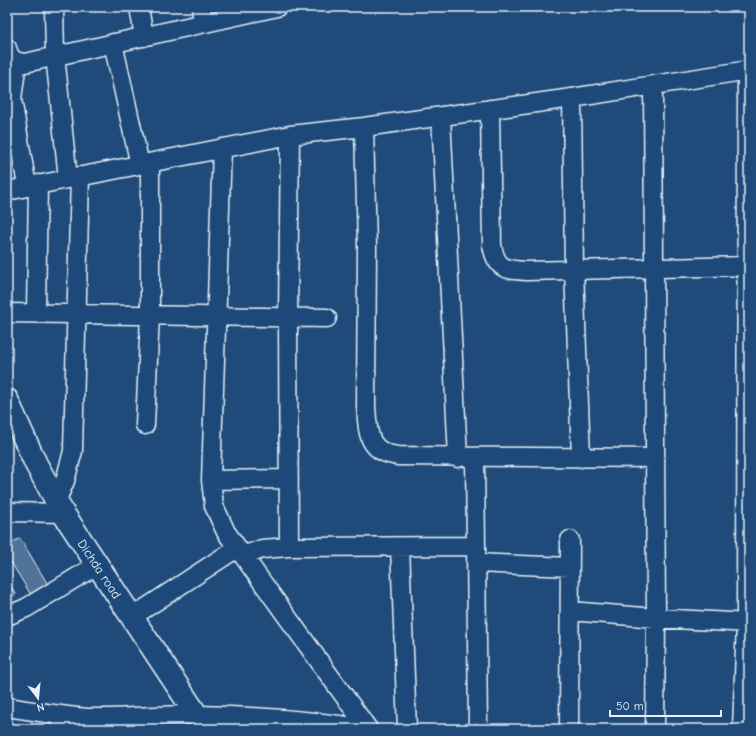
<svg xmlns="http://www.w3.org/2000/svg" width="756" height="736" font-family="'Comic Neue',sans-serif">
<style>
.building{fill:#517399;stroke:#e8f1f8}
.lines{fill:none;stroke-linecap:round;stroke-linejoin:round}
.street-casing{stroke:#e8f1f8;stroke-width:21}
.secondary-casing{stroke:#e8f1f8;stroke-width:25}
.street{stroke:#1f4a7a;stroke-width:18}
.secondary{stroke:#1f4a7a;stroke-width:22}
.labels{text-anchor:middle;stroke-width:4;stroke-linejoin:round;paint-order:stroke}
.street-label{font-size:13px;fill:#e8f1f8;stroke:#1f4a7a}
</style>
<rect width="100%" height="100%" fill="#1f4a7a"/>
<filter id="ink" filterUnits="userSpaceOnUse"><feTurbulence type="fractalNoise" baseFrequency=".025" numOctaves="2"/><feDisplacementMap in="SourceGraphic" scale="8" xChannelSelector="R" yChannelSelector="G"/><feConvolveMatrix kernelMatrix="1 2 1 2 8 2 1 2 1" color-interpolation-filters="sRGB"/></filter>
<g filter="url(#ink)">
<path class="building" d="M20,538L50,588L33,598L7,556V546Z
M7,581L16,594L7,600Z"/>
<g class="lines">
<defs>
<path id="street" d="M54,7L55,55L68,179
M139,7L144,37
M201,7L203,23
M113,43L140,165
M7,48C10,59 14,62 25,63L277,7
M17,62L12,99L27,186
M653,85L656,618L655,729
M572,98L574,269L581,458
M490,109L492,245C496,268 504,270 526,271L749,266
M441,116L458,458
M364,127L367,247L366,406C368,433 367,452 398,456L655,458
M222,148L211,480L214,506L226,532L368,729
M7,191L290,135L364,127L572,98L749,70
M7,313L327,318
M36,313L38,184
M145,425L150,315V163
M475,458L478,729
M211,480L289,479
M56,502L65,481L73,451L80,176
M7,512L63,513
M289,547L288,317L290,135
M400,547L407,729
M243,556L262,549L289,547L476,546
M476,563L570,567
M570,611L656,618L749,623
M7,616L26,608L97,565
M132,617L237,548
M7,707C34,711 61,716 88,718C125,719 161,714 198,715C254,716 311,720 367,729
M60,729L87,718
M569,729L570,540
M742,729L746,623L747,70"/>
<g id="secondary">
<path id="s1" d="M7,400L36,464L63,513L206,729"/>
</g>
</defs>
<use href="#street" class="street-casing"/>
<use href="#secondary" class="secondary-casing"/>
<use href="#street" class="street"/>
<use href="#secondary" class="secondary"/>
</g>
</g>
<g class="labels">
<g class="street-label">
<text dy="5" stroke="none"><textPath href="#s1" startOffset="193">Dichda road</textPath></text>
</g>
</g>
<rect width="756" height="736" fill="none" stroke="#1f4a7a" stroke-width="24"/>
<rect x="12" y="12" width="732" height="712" fill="none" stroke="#e8f1f8" stroke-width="1.5" filter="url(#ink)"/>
<g transform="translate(38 698) rotate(164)" stroke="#1f4a7a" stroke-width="3" paint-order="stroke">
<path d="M0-3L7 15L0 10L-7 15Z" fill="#e8f1f8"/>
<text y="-6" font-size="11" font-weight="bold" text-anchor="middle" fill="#e8f1f8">N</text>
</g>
<path d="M610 710v6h111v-6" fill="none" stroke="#e8f1f8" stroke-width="2"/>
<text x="616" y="710" font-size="12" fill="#e8f1f8" stroke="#1f4a7a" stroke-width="3" paint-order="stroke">50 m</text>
</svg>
